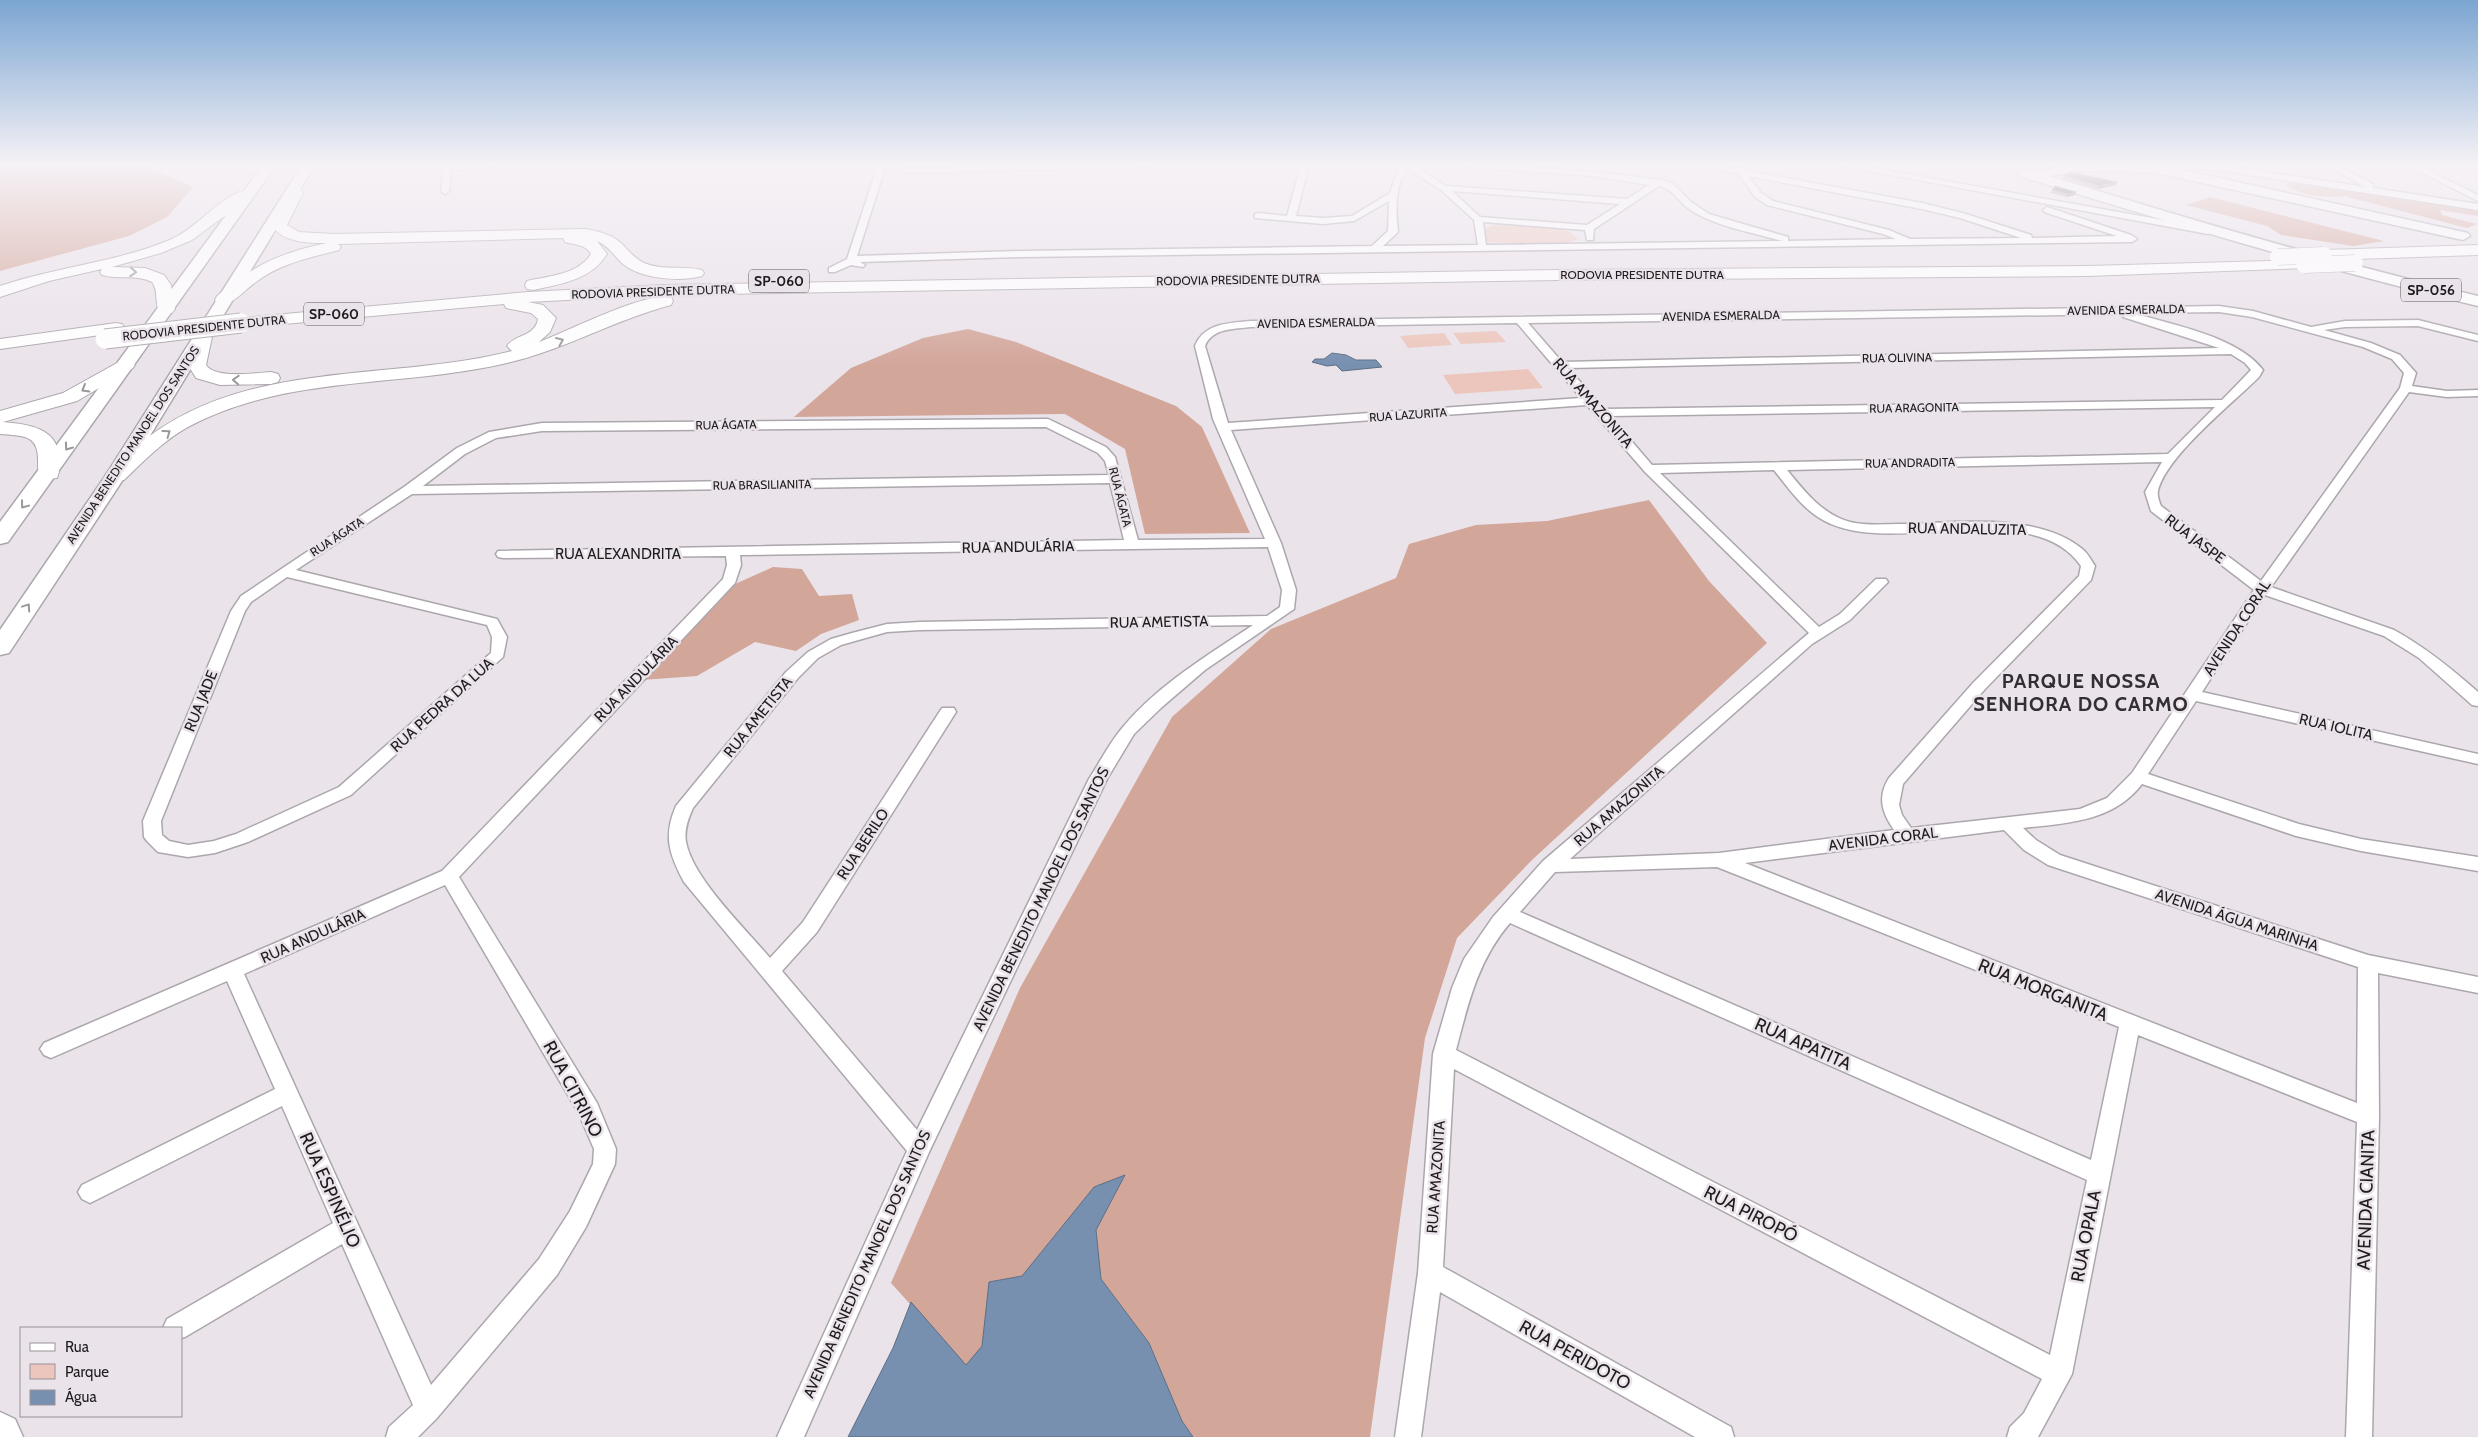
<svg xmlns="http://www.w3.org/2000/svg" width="2478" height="1437" font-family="Cabin,sans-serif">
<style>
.green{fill:#ecc6bc}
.forest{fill:#d3a69a}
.water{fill:#7790b0;stroke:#5c6d84}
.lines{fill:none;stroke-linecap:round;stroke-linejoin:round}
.street-casing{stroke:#aca6ad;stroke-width:3}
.secondary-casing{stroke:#aca6ad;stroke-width:3}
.primary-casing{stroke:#aca6ad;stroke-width:3}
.highway-casing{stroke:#aca6ad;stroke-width:2}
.street{fill:#fff;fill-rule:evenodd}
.secondary{fill:#fff;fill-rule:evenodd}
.primary{fill:#fff;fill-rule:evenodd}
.highway{fill:#fff;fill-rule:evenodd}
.highway-bridge-far1-casing{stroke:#aca6ad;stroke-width:17;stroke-linecap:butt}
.highway-bridge-casing{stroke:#aca6ad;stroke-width:21;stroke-linecap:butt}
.highway-bridge-far1{stroke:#fff;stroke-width:16}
.highway-bridge{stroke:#fff;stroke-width:19}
.wall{fill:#908c94}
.shaded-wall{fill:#6d6a71}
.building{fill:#37363d;stroke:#6d6a71}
.oneway{stroke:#9a999a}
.labels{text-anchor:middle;stroke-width:5;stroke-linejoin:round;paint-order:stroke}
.far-street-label{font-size:12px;fill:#1e1c1e;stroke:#eae3ea}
.shield{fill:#eae3ea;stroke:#5b585b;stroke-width:1}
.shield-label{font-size:14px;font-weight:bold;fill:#1e1c1e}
.street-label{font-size:15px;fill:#1e1c1e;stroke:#eae3ea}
.near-street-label{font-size:18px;fill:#1e1c1e;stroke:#eae3ea}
.district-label{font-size:20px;font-weight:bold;letter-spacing:1px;fill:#332e33;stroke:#eae3ea}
</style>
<rect width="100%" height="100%" fill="#eae3ea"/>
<path class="green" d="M1495,225L1561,228L1568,231L1578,239L1562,245L1488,242L1483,235L1484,229Z
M1496,331L1506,342L1461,344L1453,333Z
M1444,333L1452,345L1408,348L1400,336Z
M1528,369L1543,388L1455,394L1443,375Z"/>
<path class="forest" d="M0,165H144L193,187L167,217L129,236L0,271Z
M2294,179L2478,211V216L2440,210L2442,215L2477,224L2467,228L2344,196C2325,198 2301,196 2286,185Z
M2210,197L2384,241L2353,246L2281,235L2267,226L2186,205Z
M968,329L1016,342L1176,406L1202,427L1250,533L1145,534L1125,449L1065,414L794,417L851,368L923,338Z
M1649,500L1709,581L1767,643L1532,860L1457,938L1425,1038L1370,1437H1193L1182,1421L1149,1343L1101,1279L1096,1230L1125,1175L1094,1187L1022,1276L989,1282L982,1346L966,1366L891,1283L1020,988L1172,717L1271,629L1396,578L1409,544L1476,525L1547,521Z
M773,567L802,569L819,596L852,594L859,620L821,634L796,651L755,642L697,676L642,680L733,585Z"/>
<path class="water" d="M1332,353L1346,355L1356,360H1376L1382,367L1342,371L1336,365L1327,366L1312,362L1315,359H1324Z
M1125,1175L1096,1230L1101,1279L1149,1343L1182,1421L1193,1437H848L893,1348L911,1302L966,1365L982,1346L989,1282L1022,1276L1094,1187Z"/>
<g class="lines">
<defs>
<path id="street" d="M444,165H499L495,167L451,170L449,191L445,194L441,191Z
M878,165H886L857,256L1022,251L1372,246L1388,231L1389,201L1354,221L1323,224L1255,218V214L1258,213L1287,216L1301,165H1309L1296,216L1323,218L1352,216L1390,193L1399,167L1414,165L1446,186L1627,199L1649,185L1592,176L1466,167L1462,165C1529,165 1596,171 1662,180L1672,183L1691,202L1709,214L1788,237V241L1896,239L1883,234L1767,205L1755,197L1739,174L1697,165C1713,165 1732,171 1746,167L1750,169L1748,171L1922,203L1966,214L2031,235L2032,238L2117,236L2044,212L2043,210L2047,207L2131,235L2137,239L2132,242L1022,257L860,262L865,265L863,267L851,265L835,272H829V268L847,259ZM1408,169L1441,190L1474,220L1478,245L1383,246L1398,232C1396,214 1394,183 1408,169ZM1748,176L1922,209L1960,218L2021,238L1910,239L1889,230L1773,201L1761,193ZM1659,186C1672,188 1678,201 1689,209C1716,227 1751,232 1782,241L1486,245L1483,222L1585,230L1587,240H1593L1594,229ZM1452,191L1620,204L1587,225L1480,217Z
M1043,165H1158L1154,167L904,173L900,171L904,169Z
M1837,165H1856L2208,228L2212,231L2208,234Z
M1995,165H2011L2016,168L2012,170Z
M2219,165L2365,187L2326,165H2337L2373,184V188L2478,204V210L2210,169L2149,170L2145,168L2149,166Z
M2407,165H2418L2478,195V201Z
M2219,306L2253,311L2311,327L2345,321L2418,320L2478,335V341L2418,326L2345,327L2324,330L2371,343L2400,355L2416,373L2412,386L2447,391L2478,390V396L2447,397L2409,392L2271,587L2394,630C2425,647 2452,669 2478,692V706L2472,705L2419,658L2384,636L2265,595L2202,692L2478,754V764L2196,701L2148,774L2299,824L2361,839L2478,857V871L2361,851L2296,836L2142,784C2113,822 2067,823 2023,828L2036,840L2060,855L2368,955L2478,977V993L2378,973L2379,1117L2372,1437H2346L2357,1122L2138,1035L2072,1374L2038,1437H2007L2010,1427L2024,1413L2042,1379L1454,1069L1443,1267L1731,1427L1734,1437H1695L1440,1292L1421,1437H1395L1418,1273L1433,1054L1452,988L1464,959L1493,917L1543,861L1809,633L1645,472L1587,405L1231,430L1281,543L1296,590L1294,609L1205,670L1162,707L1134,734L1107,779L930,1150L804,1437H777L907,1151L684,882C669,854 663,836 676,806L786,672L808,652L831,639L852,633L887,624L920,622L1267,616L1280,607L1282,590L1268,547L740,555L741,565L735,583L459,877L597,1103L616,1149L615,1164L586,1227L557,1275L437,1418L418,1437H386L389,1427L413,1405L342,1244L185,1337L181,1338V1328H163L167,1319L333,1223L282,1106L98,1199L90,1203L82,1199L78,1192L82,1185L275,1089L227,981L51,1058L44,1055L40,1049L44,1043L442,871L723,579L727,565L726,556L503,558L498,557L496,554L498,551L1124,540L1110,483L412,494L296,570L497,619L507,637L503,657L351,795L248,842L215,853L188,857L158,852L147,841L144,837L143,821L231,611L241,596L404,487L457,448L489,432L542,423L1048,419L1106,447L1115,457L1138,540L1265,539L1213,419L1195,346C1204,323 1229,323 1251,321ZM2219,312L2252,317L2363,347L2392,359L2404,373L2400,388L2261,581L2161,506C2159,501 2157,496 2158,491C2166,456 2233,403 2259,377L2263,370C2237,336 2172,325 2133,313ZM2123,314V317L2219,348L1562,362L1528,323ZM1517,323L1581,398L1228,423L1205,346C1212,328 1234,329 1251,327ZM2231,354L2245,363L2251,370L2222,400L1604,409L1568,368ZM2215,407L2168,454L1652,465L1610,416ZM1046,427L1098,453L1105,461L1109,475L423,486L465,454L496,438L542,431ZM2162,462L2145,492L2151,511L2254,590L2132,773L2107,798L2080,809L1911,828L1902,815L1899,805L1903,784L1985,689L2091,580L2095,566C2091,560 2087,552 2081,548C2037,512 1953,523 1900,524C1880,524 1858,527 1839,518C1817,508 1802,488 1787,470ZM1774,470C1790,490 1806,514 1831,524C1898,554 2034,497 2081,566L2079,576L1973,683L1889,778C1877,797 1882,813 1894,830L1719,853L1570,859L1812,644L1850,620L1888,582L1886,579H1876L1840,614L1819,627L1660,473ZM287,577L487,625L492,637L491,653L339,787L236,834L214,841L188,845L169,841L162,835L161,821L245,611L251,602ZM1253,625C1208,655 1158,685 1123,727C1110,742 1100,762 1089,779L917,1130L782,971L817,932L956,712L954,708H942L803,922L770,958C745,928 693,879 686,842C684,830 688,819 693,808L798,678L818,658L841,645L862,639L887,632L920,630ZM2004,830L2024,850L2048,865L2358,967L2357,1103L1745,863ZM1717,867L2119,1027L2091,1160L1520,912L1555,872ZM445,885L579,1114L594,1149L593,1164L570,1211L539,1259L431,1385L244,974ZM1510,923L2087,1180L2050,1355L1456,1050C1468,1004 1478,960 1510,923Z"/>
<path id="secondary" d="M2041,165L2035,169L2029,166V165Z"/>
<path id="primary" d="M263,165H276L8,542L0,544V522Z
M302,165H315L126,475L9,653L0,655V630L106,475Z
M2067,165H2156L2179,169L2468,233L2470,236L2463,240L2152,172L2079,171L2049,176C2191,220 2333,262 2478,296V306C2323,269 2171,223 2019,176L2017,173L2024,169L2033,172Z
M0,1412L15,1419L23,1437H0Z"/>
<path id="highway" d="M293,185L298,186L303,193L287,225L299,232L333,234L585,229C598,231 611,234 621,243C629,251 634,258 644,263C663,271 683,265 702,270L704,273L702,276C680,282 641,279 623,264C614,256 609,246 597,241L607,254C591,280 561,284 533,290L527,289L525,285L527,281C548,276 578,275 591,254C586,244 574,245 565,242L563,238L338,244L341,247L339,250C309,258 281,263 256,282C244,290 232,307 217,304L215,300L217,296C252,266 282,252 327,243C307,243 284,243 271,225L289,193L286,189Z
M249,189L254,190L256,193L192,240L161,253L112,267L145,268L164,275L171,285L175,309L172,313H160C154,303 159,291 152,282C136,274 119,280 102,275L100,272L102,269L49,281L0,297V286L16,281C67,266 123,260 172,239C200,226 219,196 249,189Z
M2478,245V255L2325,260L2317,255L2325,250Z
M2304,260L2310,262L2312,265L2310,268L2087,276L1559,280L663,295L528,302L543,305L556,318L550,332L539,342C566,332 646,291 671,297L673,301L671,305C614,320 564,350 507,363C401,388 287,374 188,427C164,440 144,461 124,480L116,481L108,480L105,475C113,464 126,455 136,447C241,357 387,383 512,351L507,346C515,334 535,337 538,319L531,313L506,308L504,304L241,328L235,327L232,323L235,319L241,318L528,292L663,285L1559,270L2087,266Z
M116,323L122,324L125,328L122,332L0,349V339Z
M203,332L209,333L212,337L206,365C215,379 255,373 271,372L278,374L280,378L278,382L271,384L220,385L196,378L188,365L194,337L197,333Z
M126,358L133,360L135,364L133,368L77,401L3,422C28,424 59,428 59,459C59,466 60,472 57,478L49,479L41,478C38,472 38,468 38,462C39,434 23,436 0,434V411L63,393Z"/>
</defs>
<use href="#street" class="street-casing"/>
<use href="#secondary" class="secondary-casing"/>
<use href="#primary" class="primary-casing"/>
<use href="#highway" class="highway-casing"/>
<use href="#street" class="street"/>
<use href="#secondary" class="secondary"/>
<use href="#primary" class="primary"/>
<use href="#highway" class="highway"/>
<defs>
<path id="highway-bridge-far1" d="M2278,257L2324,255
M2304,265L2355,263"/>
<path id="highway-bridge" d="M105,339L241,323"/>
</defs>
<use href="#highway-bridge-far1" class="highway-bridge-far1-casing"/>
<use href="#highway-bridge" class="highway-bridge-casing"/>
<use href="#highway-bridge-far1" class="highway-bridge-far1"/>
<use href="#highway-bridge" class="highway-bridge"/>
</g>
<path class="wall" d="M2063,175L2117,182L2116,185L2098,189L2062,178Z
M2052,190L2076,192L2075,195L2066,197L2051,193Z"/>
<path class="shaded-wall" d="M2117,182L2116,185L2098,189L2099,186Z
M2076,192L2075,195L2066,197L2068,194Z"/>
<path class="building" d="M2071,172L2117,182L2099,186L2063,175Z
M2055,186L2076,192L2068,194L2052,190Z"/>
<defs><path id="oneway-chevron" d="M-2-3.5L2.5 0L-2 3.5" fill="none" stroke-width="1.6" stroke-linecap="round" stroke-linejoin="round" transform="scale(1.25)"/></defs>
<g class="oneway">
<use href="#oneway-chevron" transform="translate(133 272) rotate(4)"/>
<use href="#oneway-chevron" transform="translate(560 341) rotate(-23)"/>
<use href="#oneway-chevron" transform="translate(236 380) rotate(-177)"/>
<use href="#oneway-chevron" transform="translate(85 389) rotate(150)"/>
<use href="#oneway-chevron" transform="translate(167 433) rotate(-36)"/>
<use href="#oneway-chevron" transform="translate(68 447) rotate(126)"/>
<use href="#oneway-chevron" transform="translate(24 505) rotate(127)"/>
<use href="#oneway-chevron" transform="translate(27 607) rotate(-56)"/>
</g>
<linearGradient id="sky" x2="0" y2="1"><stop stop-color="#7ba6d2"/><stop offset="0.45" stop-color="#f6f2f6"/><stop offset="1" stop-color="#f6f2f6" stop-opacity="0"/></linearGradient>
<rect width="2478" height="366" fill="url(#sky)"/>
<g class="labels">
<g class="far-street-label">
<text x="1642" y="279">RODOVIA PRESIDENTE DUTRA</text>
<text transform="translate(1238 280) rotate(-1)" y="4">RODOVIA PRESIDENTE DUTRA</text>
<text transform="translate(653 292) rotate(-2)" y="4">RODOVIA PRESIDENTE DUTRA</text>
<text transform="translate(2126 310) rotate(-1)" y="4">AVENIDA ESMERALDA</text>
<text transform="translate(1721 316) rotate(-1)" y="4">AVENIDA ESMERALDA</text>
<text transform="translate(1316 323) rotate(-1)" y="4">AVENIDA ESMERALDA</text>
<text transform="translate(204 328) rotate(-6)" y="4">RODOVIA PRESIDENTE DUTRA</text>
<text transform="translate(1897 358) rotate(-1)" y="4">RUA OLIVINA</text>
<text transform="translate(1914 408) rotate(-1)" y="4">RUA ARAGONITA</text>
<text transform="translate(1408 415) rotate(-4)" y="4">RUA LAZURITA</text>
<text transform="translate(726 425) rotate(-1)" y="4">RUA ÁGATA</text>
<text transform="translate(133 445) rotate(-57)" y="4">AVENIDA BENEDITO MANOEL DOS SANTOS</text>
<text transform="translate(1910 463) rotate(-1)" y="4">RUA ANDRADITA</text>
<text transform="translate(762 485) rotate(-1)" y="4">RUA BRASILIANITA</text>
<text transform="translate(1120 497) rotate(76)" y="4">RUA ÁGATA</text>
<text transform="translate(337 537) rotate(-33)" y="4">RUA ÁGATA</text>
</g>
<g class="shield">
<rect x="749" y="269.5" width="60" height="23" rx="4"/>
<rect x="2401" y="278.5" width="60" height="23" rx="4"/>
<rect x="304" y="302.5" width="60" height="23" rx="4"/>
</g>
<g class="shield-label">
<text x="779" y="286">SP-060</text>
<text x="2431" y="295">SP-056</text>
<text x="334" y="319">SP-060</text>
</g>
<g class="street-label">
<text transform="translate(1593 403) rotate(49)" y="5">RUA AMAZONITA</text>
<text transform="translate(1967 529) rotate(1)" y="5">RUA ANDALUZITA</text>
<text transform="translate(2195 539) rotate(37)" y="5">RUA JASPE</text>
<text transform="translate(1018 547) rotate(-1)" y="5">RUA ANDULÁRIA</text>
<text x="618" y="559">RUA ALEXANDRITA</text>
<text transform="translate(1159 622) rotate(-1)" y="5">RUA AMETISTA</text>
<text transform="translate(2237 628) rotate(-57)" y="5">AVENIDA CORAL</text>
<text transform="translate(636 679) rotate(-46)" y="5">RUA ANDULÁRIA</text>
<text transform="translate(201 701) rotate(-68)" y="5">RUA JADE</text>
<text transform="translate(442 705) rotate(-42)" y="5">RUA PEDRA DA LUA</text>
<text transform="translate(758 717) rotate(-51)" y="5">RUA AMETISTA</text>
<text transform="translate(2336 727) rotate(13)" y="5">RUA IOLITA</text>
<text transform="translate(1619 806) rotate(-41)" y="5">RUA AMAZONITA</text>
<text transform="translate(1883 839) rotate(-7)" y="5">AVENIDA CORAL</text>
<text transform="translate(863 844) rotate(-57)" y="5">RUA BERILO</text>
<text transform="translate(1041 899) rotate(-64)" y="5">AVENIDA BENEDITO MANOEL DOS SANTOS</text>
<text transform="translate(2237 920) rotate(18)" y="5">AVENIDA ÁGUA MARINHA</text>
<text transform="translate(313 936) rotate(-24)" y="5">RUA ANDULÁRIA</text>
<text transform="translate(1436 1177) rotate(-86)" y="5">RUA AMAZONITA</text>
<text transform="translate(867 1264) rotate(-66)" y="5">AVENIDA BENEDITO MANOEL DOS SANTOS</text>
</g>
<g class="near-street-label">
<text transform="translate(2043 990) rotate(22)" y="6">RUA MORGANITA</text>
<text transform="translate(1803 1044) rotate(24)" y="6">RUA APATITA</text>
<text transform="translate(573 1089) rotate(62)" y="6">RUA CITRINO</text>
<text transform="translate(330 1190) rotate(66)" y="6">RUA ESPINÉLIO</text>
<text transform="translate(2366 1200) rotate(-88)" y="6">AVENIDA CIANITA</text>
<text transform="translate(1751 1214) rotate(27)" y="6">RUA PIROPÓ</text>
<text transform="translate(2086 1236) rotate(-79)" y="6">RUA OPALA</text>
<text transform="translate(1575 1355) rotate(29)" y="6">RUA PERIDOTO</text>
</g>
<g class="district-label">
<text x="2081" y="688">PARQUE NOSSA<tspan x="2081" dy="23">SENHORA DO CARMO</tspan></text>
</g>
</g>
<rect x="20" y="1327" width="162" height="90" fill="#eae3ea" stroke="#989398"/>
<rect x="30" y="1343" width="25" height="8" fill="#ffffff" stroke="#989398"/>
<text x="65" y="1352" font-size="15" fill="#1e1c1e">Rua</text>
<rect x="30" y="1364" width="25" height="15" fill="#ecc6bc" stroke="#989398"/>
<text x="65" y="1377" font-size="15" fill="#1e1c1e">Parque</text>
<rect x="30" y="1390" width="25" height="15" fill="#7790b0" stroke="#989398"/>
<text x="65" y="1402" font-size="15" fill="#1e1c1e">Água</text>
</svg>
